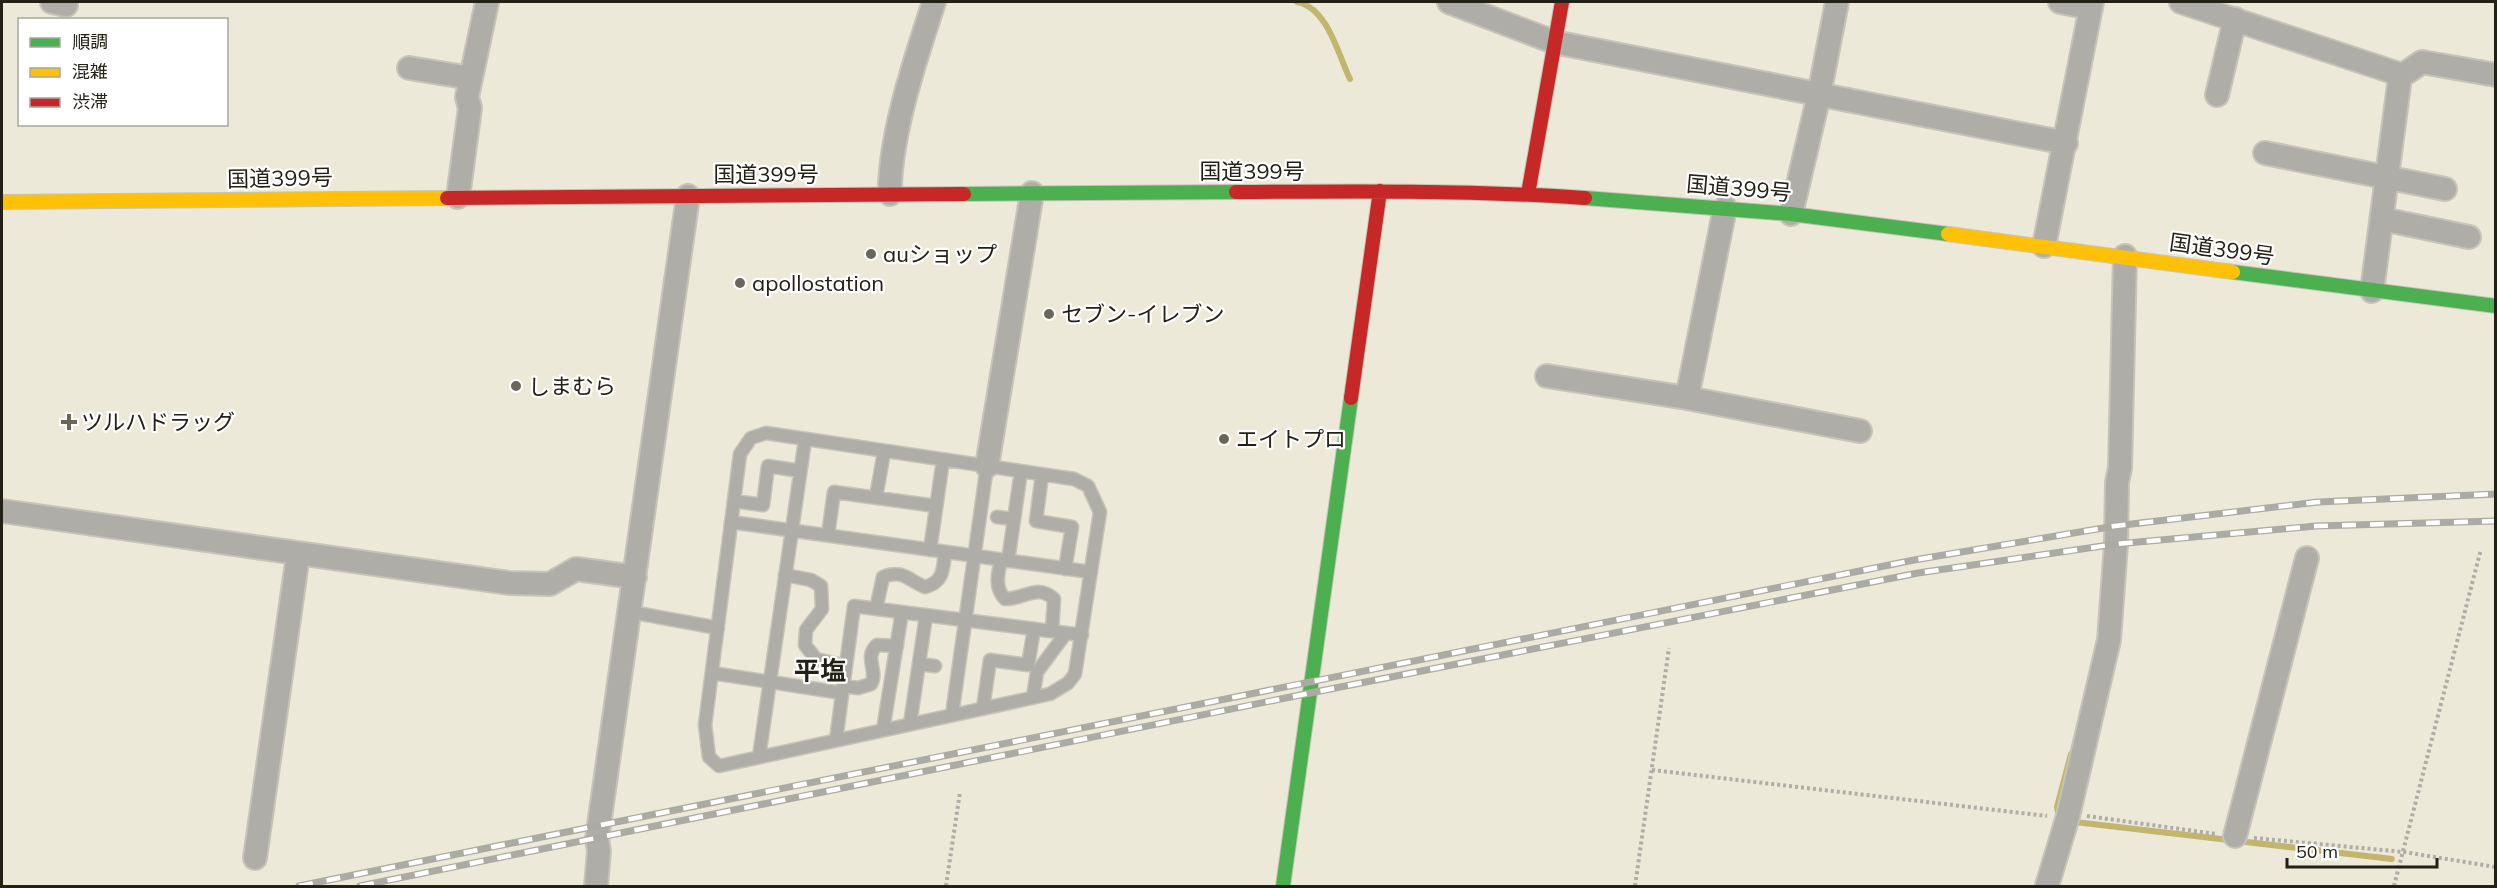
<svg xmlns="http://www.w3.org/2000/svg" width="2497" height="888" font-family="Mulish,'Noto Sans JP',sans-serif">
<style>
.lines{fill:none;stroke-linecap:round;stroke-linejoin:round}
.stream{stroke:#c3b46e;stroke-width:6}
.lane-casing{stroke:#c6c4b8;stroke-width:15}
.street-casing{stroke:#c6c4b8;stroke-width:26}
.fast-casing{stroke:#c6c4b8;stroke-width:16}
.slow-casing{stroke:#c6c4b8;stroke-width:16}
.jam-casing{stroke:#c6c4b8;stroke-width:16}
.path{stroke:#afada5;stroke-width:4;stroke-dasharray:3 3;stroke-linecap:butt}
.lane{stroke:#aeada7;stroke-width:12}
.street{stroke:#aeada7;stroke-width:22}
.fast{stroke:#4caf50;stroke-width:14}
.slow{stroke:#ffc107;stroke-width:14}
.jam{stroke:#c62828;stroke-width:14}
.rail-casing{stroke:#acaba3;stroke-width:7}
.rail{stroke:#fff;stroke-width:4.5;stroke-dasharray:14;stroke-linecap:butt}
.poi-dot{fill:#69665a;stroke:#fff;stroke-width:2}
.labels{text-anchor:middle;stroke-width:4.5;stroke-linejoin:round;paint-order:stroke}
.street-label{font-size:22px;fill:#232016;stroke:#fff}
.poi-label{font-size:22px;fill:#232016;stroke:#fff;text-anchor:start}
.quarter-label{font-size:26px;font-weight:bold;fill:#232016;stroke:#fff}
</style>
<rect width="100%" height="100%" fill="#ece9d9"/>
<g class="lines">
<path class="stream" d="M1297,2C1327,7 1338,54 1350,79
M2059,817L2057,807L2071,754
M2075,822L2392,859"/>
<defs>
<path id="lane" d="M766,433L1074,479L1088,486L1100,512L1075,674L1068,683L1050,694L719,766L709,757L705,725L740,454L751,438Z
M1042,475L1036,521L1072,527L1065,569
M876,497L884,452
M734,501L763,505L768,466L800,471
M997,517L1014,519
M731,522L1091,572
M828,535L834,492L936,506
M930,550L943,460
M1001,560C998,574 994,587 1005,599C1025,599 1037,583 1054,599L1052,631
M1008,561L1021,471
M785,575L811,580L821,586L822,609L806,630L805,645L816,659L846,666
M876,609L883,577C903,569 908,580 925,587C944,582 943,569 945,552
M631,612L718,628
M919,664L935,666
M712,673L842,693
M843,686L858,688L871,684C879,670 863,658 877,645L897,646
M1033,697L1037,672L1066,633
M983,708L990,660L1028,665L1034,629
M952,715L987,466
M910,724L926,616
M883,730L902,612
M836,740L854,606L1082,635
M759,757L805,440"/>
<path id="street" d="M52,2L66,5
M1449,2L1554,42L2066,143
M2060,2L2091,8
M2181,2L2396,73L2400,77L2372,291
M409,68L471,78
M2400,77L2422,62L2496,75
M2217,95L2235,19
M2265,153L2445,189
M890,194C889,137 916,57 934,2
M458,197L470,108L467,97L487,2
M1791,214L1819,95L1837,2
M2382,219L2469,237
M2044,246L2092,2
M1547,376L1687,398L1860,431
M1687,398L1725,208
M987,466L1032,193
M2,511L509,583L550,584L576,569L635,577
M2235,836L2307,558
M255,858L298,555
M596,886L599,851L597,839L688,196
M2047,886L2068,816L2109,640L2116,544L2117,483L2120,468L2125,256"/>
<path id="fast" d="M964,194L1236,192
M1585,198L1791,214L1948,234
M2233,272L2496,306
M1283,886L1351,398"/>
<path id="slow" d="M2,202L447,198
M1948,234L2233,272"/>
<path id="jam" d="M1236,192C1353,191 1469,190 1585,198
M1528,194L1562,2
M447,198L964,194
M1351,398L1380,191"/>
</defs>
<use href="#lane" class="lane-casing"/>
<use href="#street" class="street-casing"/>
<use href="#fast" class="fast-casing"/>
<use href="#slow" class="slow-casing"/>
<use href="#jam" class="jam-casing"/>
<path class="path" d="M1652,770L2047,816
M2087,816L2216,834
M2254,838L2404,852L2496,867
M946,886L960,792
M1635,886L1669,648
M2394,886L2481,549"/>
<use href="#lane" class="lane"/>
<use href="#street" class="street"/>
<use href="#fast" class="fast"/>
<use href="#slow" class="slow"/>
<use href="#jam" class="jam"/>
<defs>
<path id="rail" d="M299,886L1914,560L2115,526L2318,502L2496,494
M360,886L1310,693L1918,573L2116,544L2316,526L2496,521"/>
</defs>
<use href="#rail" class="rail-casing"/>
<use href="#rail" class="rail"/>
</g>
<g class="poi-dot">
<circle cx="871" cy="254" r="6"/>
<circle cx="740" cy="283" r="6"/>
<circle cx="1049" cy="314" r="6"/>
<circle cx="516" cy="386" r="6"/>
<path d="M66 413h6v6h6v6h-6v6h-6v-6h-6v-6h6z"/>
<circle cx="1224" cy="439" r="6"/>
</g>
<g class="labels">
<g class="street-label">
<text x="1252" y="179">国道399号</text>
<text x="766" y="182">国道399号</text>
<text transform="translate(280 178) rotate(-1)" y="8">国道399号</text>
<text transform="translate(1739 188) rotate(5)" y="8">国道399号</text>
<text transform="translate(2222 249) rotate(8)" y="8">国道399号</text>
</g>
<g class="poi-label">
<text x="883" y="262">auショップ</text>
<text x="752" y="291">apollostation</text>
<text x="1061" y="322">セブン-イレブン</text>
<text x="528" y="394">しまむら</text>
<text x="81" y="430">ツルハドラッグ</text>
<text x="1236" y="447">エイトプロ</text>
</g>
<g class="quarter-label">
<text x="820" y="680">平塩</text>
</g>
</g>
<rect width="2497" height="888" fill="none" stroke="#232016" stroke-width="6"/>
<rect x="18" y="18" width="210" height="108" fill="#ffffff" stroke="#a7a6a2" stroke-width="1.5"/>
<rect x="30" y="38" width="30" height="9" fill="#4caf50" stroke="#a7a6a2" stroke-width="1.5"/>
<text x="72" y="48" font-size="18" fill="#232016">順調</text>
<rect x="30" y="68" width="30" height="9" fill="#ffc107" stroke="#a7a6a2" stroke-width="1.5"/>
<text x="72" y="78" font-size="18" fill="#232016">混雑</text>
<rect x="30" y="98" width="30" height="9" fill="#c62828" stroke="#a7a6a2" stroke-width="1.5"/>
<text x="72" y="108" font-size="18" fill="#232016">渋滞</text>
<path d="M2287 858v9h150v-9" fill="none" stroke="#232016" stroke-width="3"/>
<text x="2296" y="858" font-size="18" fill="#232016" stroke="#ffffff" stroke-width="4.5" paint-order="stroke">50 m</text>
</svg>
